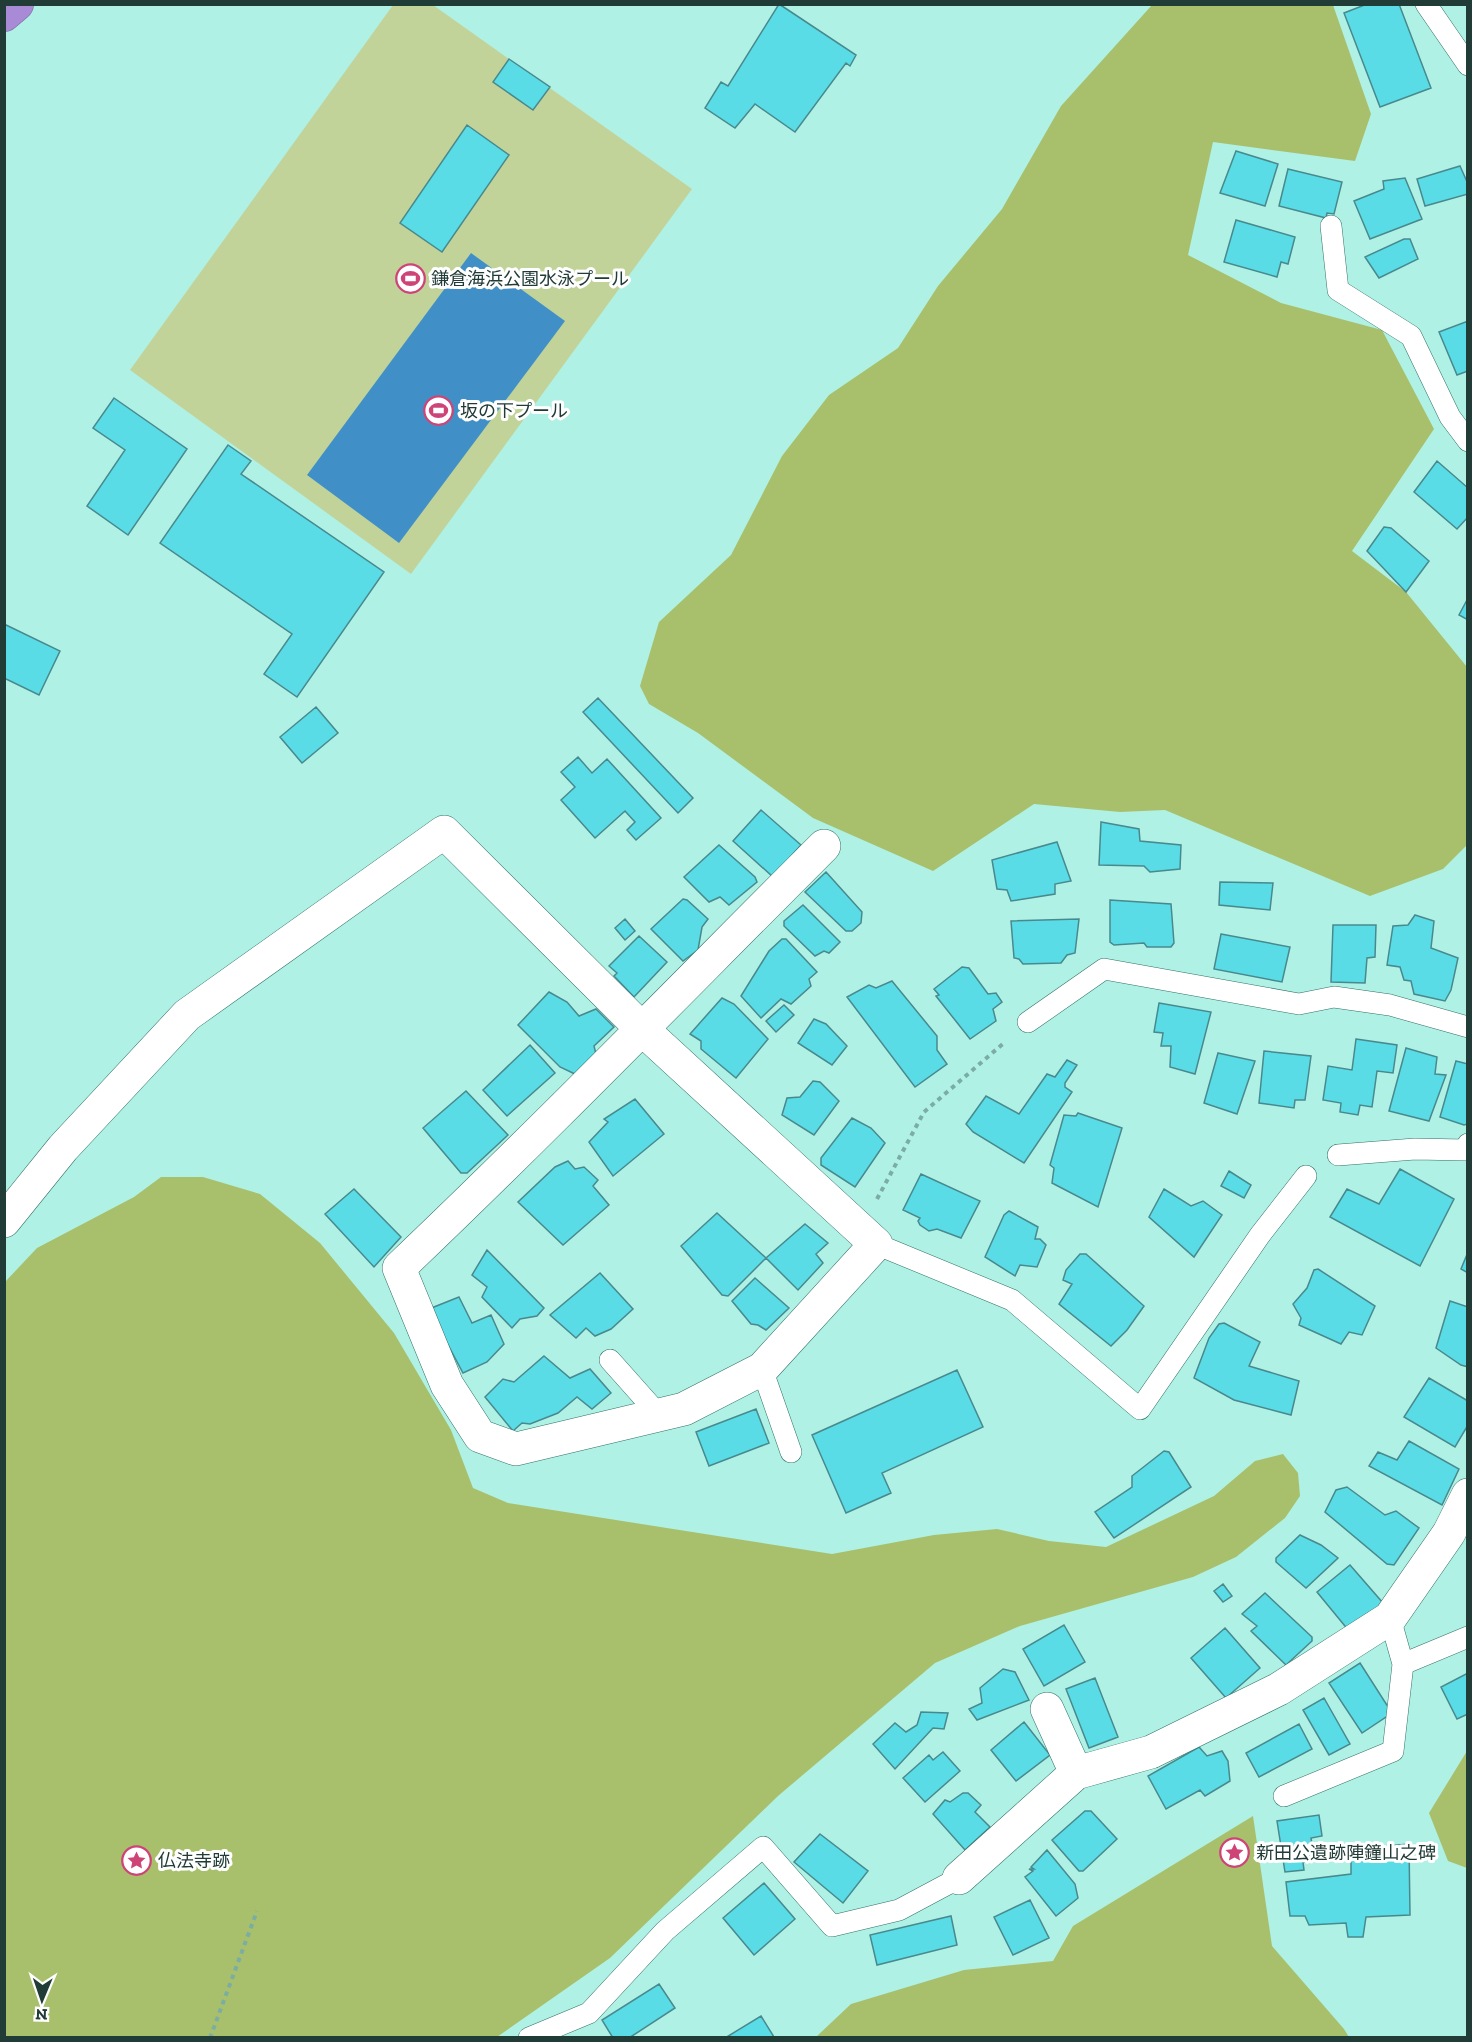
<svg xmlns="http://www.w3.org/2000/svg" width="1472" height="2042" font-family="'Zilla Slab','Noto Sans JP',serif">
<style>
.green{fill:#c2d39a}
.forest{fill:#a8c06b}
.water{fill:#4090c7}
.building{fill:#59dce5;stroke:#48898e;stroke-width:1.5}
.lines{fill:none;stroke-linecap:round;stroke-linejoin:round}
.lane-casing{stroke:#327167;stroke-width:22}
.street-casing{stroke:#327167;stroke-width:34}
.highway-casing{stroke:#796e9f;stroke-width:34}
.path{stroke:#7bada4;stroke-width:4;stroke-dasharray:4.5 4.5;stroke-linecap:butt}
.lane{stroke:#fff;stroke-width:21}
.street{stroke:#fff;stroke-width:33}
.highway{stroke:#a98ad7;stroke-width:33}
.labels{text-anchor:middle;stroke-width:6;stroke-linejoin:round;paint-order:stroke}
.poi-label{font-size:18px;fill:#213b37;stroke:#fff;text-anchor:start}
</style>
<rect width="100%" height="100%" fill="#b0f1e5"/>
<path class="green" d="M393,5H433L692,189L411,574L130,370Z"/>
<path class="forest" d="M1152,5H1333L1371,114L1355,161L1213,142L1188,255L1281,303L1382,330L1434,429L1352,551L1406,592L1467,667V845L1443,869L1370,896L1165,810L1120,812L1034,804L933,871L813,818L698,733L649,704L640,686L659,622L731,555L782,456L829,395L898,348L938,286L1002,209L1061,106Z
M161,1177H203L260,1194L320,1243L394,1333L451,1430L473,1488L508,1503L832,1554L934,1535L997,1529L1049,1541L1106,1547L1214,1496L1255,1461L1283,1454L1298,1473L1300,1496L1285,1518L1236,1557L1193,1577L1020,1626L935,1663L778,1796L610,1958L497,2037H5V1282L37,1248L134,1197Z
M1467,1751V1868L1448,1861L1429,1813Z
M1253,1816L1272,1946L1344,2029L1349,2037H816L851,2004L964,1970L1053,1961L1073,1926Z"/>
<path class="water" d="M471,253L565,321L399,543L307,475Z"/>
<path class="building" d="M779,4L856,55L850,66L846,63L795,132L755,104L735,128L705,108L721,82L728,86Z
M1367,4H1399L1431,88L1380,107L1344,13Z
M509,59L550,87L533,110L493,82Z
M467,125L509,155L442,252L400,223Z
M1236,151L1278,164L1265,206L1220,193Z
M1460,166L1468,184V194L1425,206L1417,179Z
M1288,169L1342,182L1334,214L1327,213L1326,218L1279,206Z
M1405,178L1422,219L1370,239L1354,201L1384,189L1383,181Z
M1236,220L1295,237L1288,264L1281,262L1277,277L1224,262Z
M1404,239H1410L1418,259L1379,278L1365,257Z
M1468,321V371L1457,375L1439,332Z
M114,398L187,449L128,535L87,506L125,450L93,428Z
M228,445L251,461L241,474L384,572L297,697L264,674L292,634L160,543Z
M1437,461L1468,488V517L1457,529L1414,492Z
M1384,527L1391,528L1429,561L1406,592L1367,551Z
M1468,598V620L1459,615Z
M4,624L60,651L39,695L4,678Z
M598,698L693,798L678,813L583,712Z
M316,707L338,733L302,763L280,737Z
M578,757L592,773L607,759L661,818L636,840L627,830L635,822L625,811L595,838L561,800L575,787L561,772Z
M761,810L801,845L773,877L733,841Z
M1101,822L1139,829L1140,841L1181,845L1180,869L1150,872L1144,866L1099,865Z
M1057,842L1071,881L1055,884V894L1011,901L1007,890L997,889L992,860Z
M719,845L755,877L757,882L729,905L720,897L709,902L684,877Z
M826,872L862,912L861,923L852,931H846L805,892Z
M1220,882L1273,883L1270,910L1219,905Z
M683,899L687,900L708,919L702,927L698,950L683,961L651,929Z
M1110,900L1171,904L1174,943L1171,947H1147L1144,943L1114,945L1110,942Z
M803,905L840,942L829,953L824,951L815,956L784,926V921Z
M1415,915L1434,921L1431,948L1458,958L1451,990L1445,1001L1414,994L1411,981L1404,980L1400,967L1387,965L1393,926L1408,925Z
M625,919L635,931L625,940L615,928Z
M1079,919L1075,953L1067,955L1061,963L1023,964L1019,959L1014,958L1011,921Z
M1333,925H1376L1375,957L1367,958L1365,983L1331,982Z
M1221,934L1290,947L1282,982L1214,969Z
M639,936L667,962L634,997L614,976L617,973L609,966Z
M782,939H786L817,972L809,979L811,986L791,1004L781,999L761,1018L741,996L769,951Z
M962,967L969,968L988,994L996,993L1002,1002L993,1009L996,1021L970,1039L936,996L939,995L934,989Z
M892,981L937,1036V1050L947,1064L915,1087L847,997L869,985L876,988Z
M549,992L567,1002L579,1016L596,1009L614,1027L594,1046L596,1054L577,1075L560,1067L518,1025Z
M722,998L734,1004L768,1039L736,1078L701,1049V1041L690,1034Z
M1159,1003L1211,1012L1195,1074L1170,1067L1171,1046H1161L1163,1033L1154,1032Z
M784,1005L794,1015L776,1032L766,1021Z
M814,1019L826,1024L847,1046L832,1065L798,1043Z
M1356,1039L1397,1045L1393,1073L1377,1071L1372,1107L1360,1105L1358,1115L1340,1112L1341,1103L1323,1100L1328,1066L1352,1070Z
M530,1045L555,1073L507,1116L483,1090Z
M1406,1048L1437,1057L1435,1074L1446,1075L1429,1121L1389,1111Z
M1264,1051L1311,1056L1305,1100H1295L1294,1108L1259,1103Z
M1218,1053L1255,1061L1237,1114L1204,1103Z
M1067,1060L1077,1065L1065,1083V1087L1072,1092L1024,1163L973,1132L966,1124L986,1096L1019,1114L1047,1074L1055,1077Z
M1456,1061L1468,1064V1124L1464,1125L1440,1117Z
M813,1081L820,1082L839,1101L814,1135L782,1115L787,1098L800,1097Z
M466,1091L508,1135L467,1173H461L423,1128Z
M635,1099L664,1134L613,1176L589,1142L608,1122L604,1119Z
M1078,1113L1122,1128L1098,1207L1052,1183L1054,1168L1050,1165L1064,1115L1076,1116Z
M852,1118L871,1128L885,1143L855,1187L821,1165V1158Z
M568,1161L575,1169L584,1167L598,1180L593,1186L609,1205L563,1245L518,1202L555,1167Z
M1400,1169L1454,1199L1420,1266L1330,1217L1347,1189L1379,1204Z
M1229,1171L1251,1185L1244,1198L1221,1186Z
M921,1174L980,1201L961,1238L937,1229L929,1231L920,1225L918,1221L920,1218L903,1210Z
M354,1189L401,1237L374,1267L325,1214Z
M1164,1189L1191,1206L1203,1201L1222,1215L1194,1257L1149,1217Z
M1009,1211L1038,1227L1035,1239H1040L1046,1245L1037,1267L1020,1265L1015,1276L985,1257L1004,1215Z
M717,1213L766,1258L728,1296L722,1295L681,1246Z
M805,1224L828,1243L816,1254L823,1263L798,1290L766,1258Z
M487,1250L544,1308L537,1316L520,1319L512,1328L482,1297L487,1287L472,1275Z
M1468,1252V1273L1461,1269Z
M1080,1254H1086L1144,1306L1127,1330L1111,1346L1059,1304L1072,1284L1063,1280L1066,1270Z
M1318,1269L1375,1306L1362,1335L1349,1332L1341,1344L1299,1325L1301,1318L1293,1304L1307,1288L1314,1270Z
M600,1273L633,1309L611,1329L595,1336L586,1328L576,1338L550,1315Z
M755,1278L789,1308L766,1330L758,1325L751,1324L732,1301Z
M459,1297L472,1323L491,1315L504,1344L487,1362L463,1373L429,1309Z
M1450,1301L1468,1307V1367L1461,1365L1436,1348Z
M1224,1323L1260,1342L1249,1366L1299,1381L1291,1415L1234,1400L1194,1378L1209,1338L1219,1324Z
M544,1356L570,1378L590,1369L611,1393L592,1409L577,1397L558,1413L530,1424L522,1423L513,1431L485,1397L503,1379L514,1382Z
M957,1370L983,1427L882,1473L891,1493L846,1513L812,1435Z
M1429,1378L1468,1401V1425L1455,1447L1404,1417Z
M756,1409L769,1443L709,1466L696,1432Z
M1409,1441L1459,1469L1442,1505L1369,1466L1378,1452L1397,1460Z
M1164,1451L1169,1452L1191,1487L1114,1538L1095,1512L1132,1487V1476Z
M1347,1487L1385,1515L1396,1511L1419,1528L1394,1565L1387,1564L1325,1512L1336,1490Z
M1300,1535L1321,1545L1338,1558L1306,1588L1276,1562V1558Z
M1350,1565L1383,1603L1349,1631L1317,1592Z
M1223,1584L1232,1596L1223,1602L1214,1591Z
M1265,1593L1312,1637V1641L1286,1665L1251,1631L1257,1626L1242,1614Z
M1064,1625L1085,1662L1044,1686L1023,1649Z
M1225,1628L1260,1668L1226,1698L1191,1658Z
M1360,1663L1392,1713L1362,1733L1329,1683Z
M1003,1669L1015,1672L1029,1700L977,1720L969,1709L982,1703L980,1688Z
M1468,1673V1714L1457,1719L1441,1687Z
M1095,1678L1118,1737L1089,1748L1066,1689Z
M1324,1698L1350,1744L1329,1755L1303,1710Z
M921,1712L948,1713L944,1729L933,1728L895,1769L873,1744L895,1723L906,1732L917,1725Z
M1024,1722L1050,1755L1016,1781L991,1750Z
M1299,1724L1312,1749L1259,1777L1246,1753Z
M1199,1747L1207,1756L1222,1751L1228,1761L1230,1781L1205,1796L1200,1790L1166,1809L1148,1776Z
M943,1752L960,1771L925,1802L903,1778L929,1755L933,1760Z
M963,1793H968L981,1805L975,1812L990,1827L965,1850L933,1814L945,1800L950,1802Z
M1085,1811H1091L1117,1839L1083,1871H1079L1052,1840Z
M1319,1815L1322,1836L1311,1838L1315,1860L1303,1862L1304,1870L1285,1872L1277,1821Z
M820,1834L868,1871L843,1903L794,1862Z
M1409,1844L1410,1915L1366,1917L1363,1937H1348L1346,1923L1309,1925L1305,1916H1290L1286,1882L1351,1874V1849Z
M1047,1850L1075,1884L1078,1898L1056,1916L1025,1877L1033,1871L1029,1869H1034L1031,1867Z
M764,1883L795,1919L754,1955L723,1918Z
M1030,1900L1049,1938L1013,1955L994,1917Z
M951,1916L957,1945L877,1965L870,1935Z
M659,1984L675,2008L629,2038H613L602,2020Z
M761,2016L774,2037L725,2038Z"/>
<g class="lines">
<defs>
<path id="lane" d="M1426,4L1468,65
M1331,226L1338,290L1411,336L1450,417L1468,441
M1028,1022L1104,969L1299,1004L1334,997L1390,1005L1468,1027
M1338,1155L1415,1149L1465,1150L1468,1144
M876,1244L1012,1300L1140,1409L1260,1235L1306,1176
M610,1360L659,1415
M762,1369L791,1452
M1403,1664L1468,1637
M1284,1796L1393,1751L1403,1664L1390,1618
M529,2038L589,2013L665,1931L763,1847L832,1926L899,1910L959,1878"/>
<path id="street" d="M4,1221L63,1148L187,1015L444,832L642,1029L876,1244L762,1369L684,1409L516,1449L480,1436L447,1385L399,1268C544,1130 683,987 824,846
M1047,1709L1076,1773
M959,1878L1076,1773L1151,1752L1279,1689L1390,1618L1449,1533L1468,1495"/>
<path id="highway" d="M4,15L17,4"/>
</defs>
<use href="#lane" class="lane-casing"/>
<use href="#street" class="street-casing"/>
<use href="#highway" class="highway-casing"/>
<path class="path" d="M877,1199L924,1112L1005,1042
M210,2038L257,1911"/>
<use href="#lane" class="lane"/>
<use href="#street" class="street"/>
<use href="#highway" class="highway"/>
</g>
<defs>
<symbol id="stadium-ring" viewBox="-11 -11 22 22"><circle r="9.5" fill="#fff" stroke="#cf4477" stroke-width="1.5"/><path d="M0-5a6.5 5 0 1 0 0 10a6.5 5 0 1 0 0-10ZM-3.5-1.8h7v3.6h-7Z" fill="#cf4477"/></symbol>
<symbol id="sight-ring" viewBox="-11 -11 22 22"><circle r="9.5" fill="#fff" stroke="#cf4477" stroke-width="1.5"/><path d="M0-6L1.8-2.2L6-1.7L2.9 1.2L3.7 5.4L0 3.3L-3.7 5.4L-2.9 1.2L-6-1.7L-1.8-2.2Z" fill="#cf4477"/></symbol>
</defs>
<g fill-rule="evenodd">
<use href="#stadium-ring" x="394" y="262" width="33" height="33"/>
<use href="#stadium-ring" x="422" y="394" width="33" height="33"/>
<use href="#sight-ring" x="1218" y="1836" width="33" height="33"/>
<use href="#sight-ring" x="120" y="1844" width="33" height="33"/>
</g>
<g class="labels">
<g class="poi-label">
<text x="431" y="285">鎌倉海浜公園水泳プール</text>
<text x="460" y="417">坂の下プール</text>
<text x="1256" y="1859">新田公遺跡陣鐘山之碑</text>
<text x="158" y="1867">仏法寺跡</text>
</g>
</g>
<rect width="1472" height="2042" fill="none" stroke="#213b37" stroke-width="12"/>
<g transform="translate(42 2000) rotate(182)" stroke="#ffffff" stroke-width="4.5" paint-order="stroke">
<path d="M0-4.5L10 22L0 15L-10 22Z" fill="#213b37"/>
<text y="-9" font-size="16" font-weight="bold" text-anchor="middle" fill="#213b37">N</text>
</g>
</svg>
